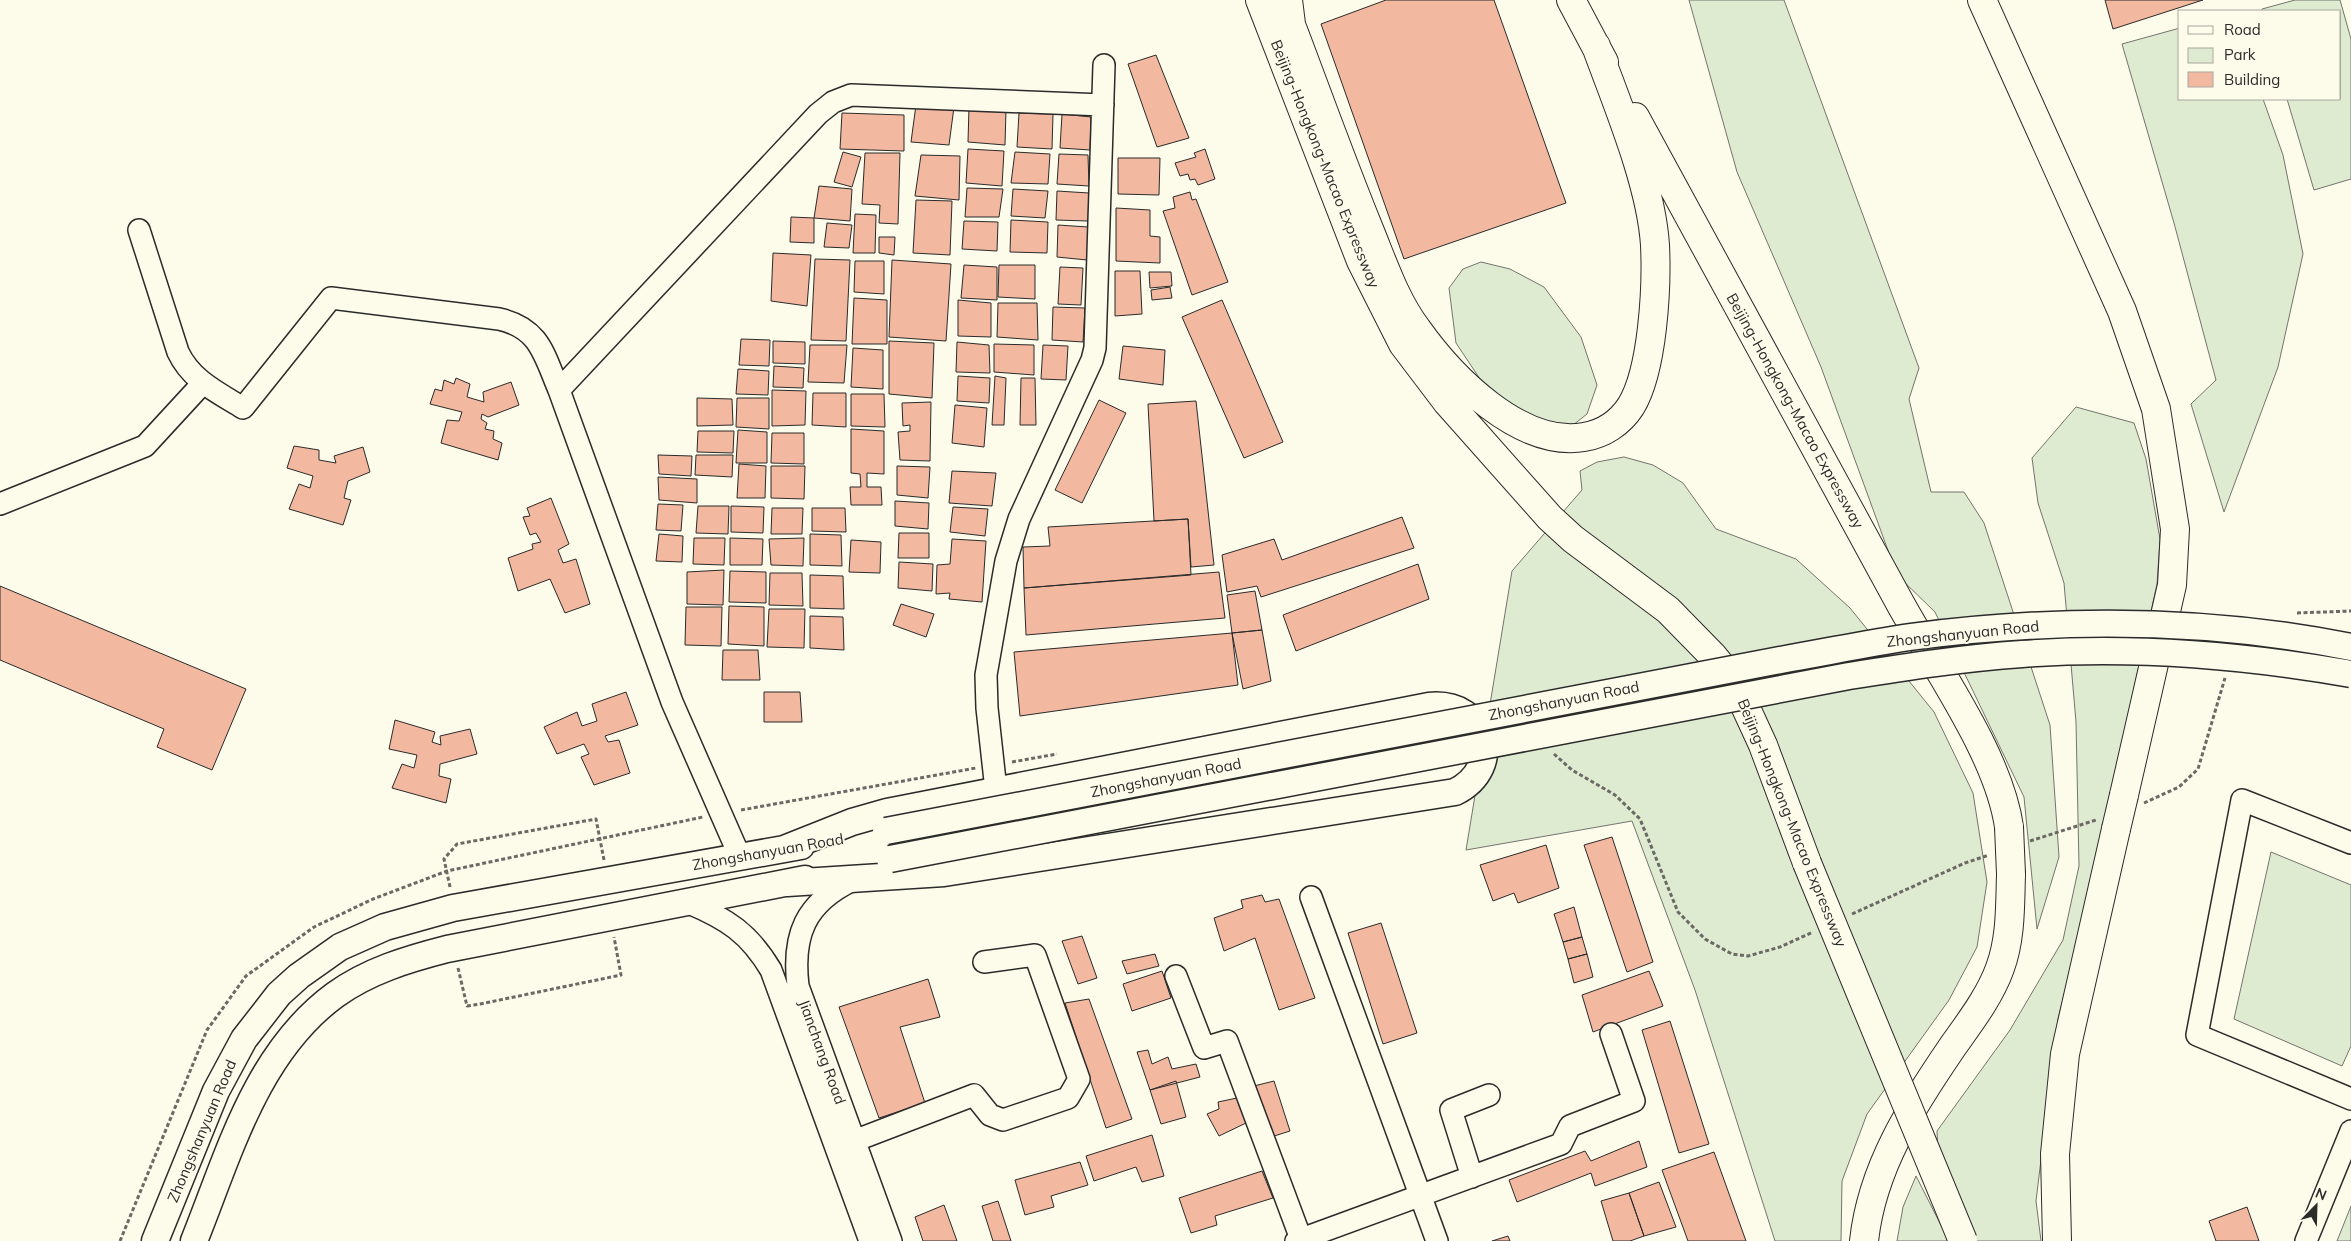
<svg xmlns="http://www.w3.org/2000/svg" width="2351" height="1241" font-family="Mulish,sans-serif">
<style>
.green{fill:#deebd1;stroke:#74746e}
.building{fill:#f2b8a0;stroke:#2b2b2b}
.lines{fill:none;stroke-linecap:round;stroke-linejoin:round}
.minor-casing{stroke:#2b2b2b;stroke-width:24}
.major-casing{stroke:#2b2b2b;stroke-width:29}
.highway-casing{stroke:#2b2b2b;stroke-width:30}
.path{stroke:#6a6964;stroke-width:3;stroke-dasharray:4 2.5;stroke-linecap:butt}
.minor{stroke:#fdfbea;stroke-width:21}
.major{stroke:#fdfbea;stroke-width:26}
.highway{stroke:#fdfbea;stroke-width:28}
.major-bridge-casing{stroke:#2b2b2b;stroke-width:29;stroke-linecap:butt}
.highway-bridge-casing{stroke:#2b2b2b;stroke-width:30;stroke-linecap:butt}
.major-bridge{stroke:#fdfbea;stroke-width:26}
.highway-bridge{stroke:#fdfbea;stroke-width:28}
.labels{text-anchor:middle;stroke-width:4;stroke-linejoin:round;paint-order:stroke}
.street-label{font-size:15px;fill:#2b2b2b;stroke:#fdfbea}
</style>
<rect width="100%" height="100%" fill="#fdfbea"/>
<path class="green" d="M1689,0H1784L1919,368L1909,399L1931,492H1964L1984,523L2050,725L2059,857L2037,929L2024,797L1935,612L1897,575L1821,367L1737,172Z
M2295,0H2340L2351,39V179L2314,190L2287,99H2340V11H2262V9Z
M2180,28V99H2263L2283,155L2303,254L2278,367L2224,512L2191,404L2216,380L2174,223L2122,44Z
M1481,262L1510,269L1544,287L1581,337L1597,385L1587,414L1573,425L1533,421L1490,394L1456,343L1449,288L1463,269Z
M2076,407L2134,423L2146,459L2160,539L2157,584L2090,888L2058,1019L2036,1201L2041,1241H1976L1938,1152L1937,1131L2010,1030L2063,940L2079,866L2076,722L2064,583L2038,503L2032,458Z
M1624,457L1653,465L1683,483L1716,529L1796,559L1850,608L1934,712L1973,793L1987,882L1977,947L1949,1000L1867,1114L1842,1181L1841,1241H1775L1695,990L1632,821L1466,850L1512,571L1582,490L1580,471L1597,462Z
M2271,852L2351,885V1046L2342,1066L2234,1019Z
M1916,1176L1949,1241H1897L1903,1207Z
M2351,1206V1241H2337Z"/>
<path class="building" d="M1386,0H1494L1566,203L1404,259L1321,24Z
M2105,0H2203L2113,29Z
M1156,55L1189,138L1157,147L1128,64Z
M916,105L954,107L949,145L911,142Z
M969,107L1006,109L1005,145L968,142Z
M842,113L904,115V151L840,149Z
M1019,113L1053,114L1052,149L1017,147Z
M1062,114L1091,117L1090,150L1060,148Z
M968,149L1004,151L1002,186L966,183Z
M1205,149L1215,179L1198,185L1195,179L1190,180L1188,174L1180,176L1175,163L1196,157L1194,153Z
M843,152L861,157L852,187L834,182Z
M1015,152L1050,154L1048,184L1011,183Z
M865,153H900L898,224L879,223L880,205L862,204Z
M1059,154L1088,155L1089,186L1057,184Z
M921,155L960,156L959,200L915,196Z
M1118,158H1160L1159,195L1118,194Z
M819,186L852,189L850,221L814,218Z
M967,188L1003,189L999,217H965Z
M1013,189L1048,191L1045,218L1011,216Z
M1057,191L1089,193L1088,221L1056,220Z
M1190,192L1192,200L1196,199L1228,282L1192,295L1163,211L1175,208L1173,197Z
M916,200L952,201L950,255L913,253Z
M1116,208L1150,210V236L1160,237V263L1116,261Z
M855,214L876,215L875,253H853Z
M791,217L814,218V243L790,242Z
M1011,220L1048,222L1047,253L1010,252Z
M964,221L998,222L997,251L962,249Z
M827,223L852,225L849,248L824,247Z
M1058,225L1088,227L1087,260L1057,257Z
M879,237H895L894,255L879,253Z
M773,253L811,255L807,306L771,301Z
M815,259L850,260L846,341L811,340Z
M892,260L951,264L946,341L889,337Z
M855,261H884V294L854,292Z
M964,265L997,267V300L961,298Z
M999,265H1035V299L998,297Z
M1060,267L1083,268L1081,305L1058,304Z
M1115,271H1140L1142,314L1115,316Z
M1149,272H1171L1172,286L1150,288Z
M1170,287L1172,298L1152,300L1151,290Z
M854,298L887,300V344H852Z
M958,300L991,303V337L958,336Z
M1222,300L1283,442L1244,458L1182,317Z
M998,303H1037L1038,340L997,337Z
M1053,307L1085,308L1083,342L1052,340Z
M741,339L770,340L769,366L739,365Z
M773,341L805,342V364L773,363Z
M889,341L934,343L932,398L889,394Z
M957,342L989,345L990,373L956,372Z
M994,344L1034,345V375L994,372Z
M810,345H847L844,383L808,382Z
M1043,345L1068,346L1066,380L1041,379Z
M1123,346L1165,350L1163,385L1119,379Z
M853,348L883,350V389L851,387Z
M774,366L804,368L803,388L773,387Z
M738,369L769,371L768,395L736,394Z
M958,376L990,378L989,403L957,401Z
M995,376L1006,378L1004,425H992Z
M456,378L470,384L467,397L484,402L483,392L511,382L519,405L488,417L482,414L481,419L487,423L485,429L494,431L493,439L502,443L498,460L441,443L447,420L459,421L462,412L430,404L435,389L442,391L444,380L454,384Z
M1021,378H1035L1036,425H1020Z
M772,390L806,391L805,425L772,426Z
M813,393H846V427L812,425Z
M851,394H884L885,427L851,426Z
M697,398L732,399L733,425L697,426Z
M737,398H769V429L736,427Z
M1099,400L1126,413L1082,503L1055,490Z
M1196,401L1214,565L1191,567L1188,519L1154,521L1148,404Z
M931,402L930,461L900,460L898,432L910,431V425L903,426L902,403Z
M955,405L987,408L984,447L952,443Z
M851,429L884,431V474L867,473V487H881L882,505H851L850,487H861L860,474L851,473Z
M738,430L767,432V463H736Z
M698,431H734L733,453L697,452Z
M772,433H804V464L771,463Z
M294,446L319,450V460L336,463L334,456L363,447L370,472L348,481L344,498L351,500L343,525L289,509L299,484L310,488L313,476L287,468Z
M658,455L692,456L691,476L659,474Z
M696,455H733L732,477L695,475Z
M739,464L766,466L765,498H737Z
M771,466H805L804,499L771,498Z
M897,466L930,467L928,498L897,495Z
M952,471L996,473L992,506L949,503Z
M658,477L697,479V503L659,500Z
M551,498L569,544L558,550L563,563L576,559L590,604L565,613L550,579L518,591L508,558L533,549L532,544L541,542L536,533L530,535L523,517L530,516L527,508Z
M895,501L929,503L928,529L895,526Z
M658,504L683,505L681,531L656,530Z
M698,506H729L728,534L696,533Z
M731,506L764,507L763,533L731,532Z
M953,507L988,509L985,536L950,532Z
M772,508H803L802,534H771Z
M812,508H845L846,532L812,531Z
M1402,517L1414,548L1261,597L1257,586L1227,592L1222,555L1274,539L1282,560Z
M1188,519L1191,575L1024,588L1023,547L1050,546L1048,527Z
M899,533H929V558H898Z
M659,534L683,536L682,562L656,561Z
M810,534L841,535L842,566L810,565Z
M694,538H725L724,565L693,564Z
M730,538L763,539L762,565H730Z
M804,538L803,566L771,565L769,539Z
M952,539L986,541L982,602L949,599L950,593L936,594L937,565L950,564Z
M851,540L881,542L880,573L849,572Z
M899,562L933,564L932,591L898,588Z
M1418,564L1429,599L1296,651L1283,615Z
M724,570L723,605L687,604V572Z
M730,571L766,572V603L729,602Z
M1219,572L1225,618L1026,635L1024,588Z
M770,573H802L803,606L769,605Z
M810,575L843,576L844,609L810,608Z
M0,586L246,689L212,770L157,747L164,729L0,660Z
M1255,591L1262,630L1232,633L1227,595Z
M901,604L934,614L926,637L893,625Z
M729,606L764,607V646L728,644Z
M686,607H722L721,646L685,645Z
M769,609H805L804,648L767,647Z
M810,616L843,617L844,650L810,648Z
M1262,630L1271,681L1243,689L1232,633Z
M1232,633L1238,685L1020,716L1014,652Z
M723,650H758L760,680H722Z
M626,692L638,725L605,736L608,742L619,740L630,773L594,785L581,757L589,754L584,744L557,754L544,727L577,712L582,726L597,721L592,704Z
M764,692H800L802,722H764Z
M395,720L435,732L432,742L441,745L440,736L470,729L477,754L440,764L439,776L451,779L446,803L392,788L402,764L414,768L417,755L389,749Z
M1612,837L1653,962L1627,972L1584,845Z
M1546,845L1559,888L1518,903L1514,893L1493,901L1480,865Z
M1262,895L1265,902L1279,899L1315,998L1279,1010L1255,938L1224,951L1214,918L1243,908L1241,900Z
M1574,907L1582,937L1563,942L1554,914Z
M1381,923L1417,1033L1383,1044L1348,933Z
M1082,936L1097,978L1078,984L1062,941Z
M1582,937L1587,954L1568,959L1563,942Z
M1155,954L1159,966L1127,974L1122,961Z
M1587,954L1593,977L1574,983L1568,959Z
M1162,971L1171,998L1132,1011L1123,984Z
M1649,971L1663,1006L1593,1032L1582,995Z
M928,979L940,1017L900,1027L925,1103L879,1118L839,1007Z
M1089,999L1132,1119L1106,1128L1065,1003Z
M1670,1021L1709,1144L1679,1153L1642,1030Z
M1148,1050L1152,1064L1168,1057L1172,1069L1196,1064L1200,1077L1150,1090L1137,1052Z
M1176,1081L1186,1117L1161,1124L1150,1090Z
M1274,1081L1290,1131L1271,1137L1254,1086Z
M1237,1098L1246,1123L1219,1136L1207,1114L1219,1109L1218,1102Z
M1152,1135L1164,1176L1142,1182L1136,1167L1094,1181L1086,1156Z
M1639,1141L1647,1167L1595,1186L1591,1173L1517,1202L1509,1180L1585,1151L1591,1161Z
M1714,1152L1746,1241H1688L1662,1170Z
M1080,1162L1088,1185L1051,1196L1054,1207L1025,1215L1015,1180Z
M1262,1171L1273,1198L1215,1216L1217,1225L1191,1233L1179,1198Z
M1659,1182L1676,1227L1644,1236L1629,1193Z
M1629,1193L1644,1236L1630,1241H1613L1601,1201Z
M998,1201L1011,1241H993L982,1206Z
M944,1205L957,1241H923L915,1217Z
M2247,1207L2259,1241H2216L2209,1221Z
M1508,1236L1510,1241H1492Z"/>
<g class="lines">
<defs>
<path id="minor" d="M139,230L178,352C191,380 217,392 243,408L331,298L499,319C540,328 544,355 559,390
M0,504L145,446L203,383
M996,790L987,708L986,675L1006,561L1019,519L1092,360L1095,348L1104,65
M2351,843L2242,800L2197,1035L2351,1099
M740,857L672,702L559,390L818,114L833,102L851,95L1103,105
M853,880C805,903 792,935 798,986L891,1241
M1311,897L1437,1241
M689,903C727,919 749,933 771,970L870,1241
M1176,976L1204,1048L1227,1041L1301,1239
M854,1141L974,1095L990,1115L1003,1120L1068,1098L1079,1079L1035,955L984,962
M1472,1177L1451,1110L1489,1095
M1296,1241L1561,1144L1570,1126L1634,1101L1611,1034
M2306,1241L2351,1131"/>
<path id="major" d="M784,849L852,822L887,812L1429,706C1486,700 1506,767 1455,792L944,873L787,883
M155,1241L216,1091L244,1039L279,994L299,976L340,947L385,927L453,908L801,846
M194,1241C229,1154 256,1053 335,995C368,971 408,959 447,949L805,879"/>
<path id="highway" d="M1260,0L1361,261L1403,344L1447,402L1550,518L1573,539L1668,610L1713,656L1734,682L1763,745L1807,863
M1288,0L1294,48
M1571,0L1604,62
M1982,0L2122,311L2156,409L2175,529L2172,585L2124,795
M1293,30C1318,96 1342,163 1369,229C1383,263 1395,300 1417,329C1451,377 1520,448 1584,437C1603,434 1620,423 1631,406C1653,370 1657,287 1655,245C1651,183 1617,104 1596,46
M1635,117C1723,279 1811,441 1900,603C1935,667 1999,755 2009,827
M1864,1241C1872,1167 1912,1106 1953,1046C1970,1022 1990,996 2000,968C2011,938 2010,906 2011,874
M2057,1241L2055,1154L2065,1054L2116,829"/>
</defs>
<use href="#minor" class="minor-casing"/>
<use href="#major" class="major-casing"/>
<use href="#highway" class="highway-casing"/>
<path class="path" d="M2297,613L2351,611
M1554,754L1572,770L1615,795L1640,819L1678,912L1705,939L1732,954L1748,956L1780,947L1813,932
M1012,762L1057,754
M2144,803L2179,787L2198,769L2225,678
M741,810L976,768
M2030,841L2096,820
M450,887L444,859L457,844L596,819L604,860
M1852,914L1965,863L1989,855
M458,968L467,1006L480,1004L621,975L614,937
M120,1241L207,1030L246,976L314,927L373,899L447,871L703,817"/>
<use href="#minor" class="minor"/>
<use href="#major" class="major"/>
<use href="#highway" class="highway"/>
<defs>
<path id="major-bridge" d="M886,831L1791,658C1831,651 1870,643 1910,637C2055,618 2207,618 2351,647
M890,859L1849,676C1906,667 1964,658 2022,654C2132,646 2242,655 2351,674"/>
<path id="highway-bridge" d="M2009,827L2011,874
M2116,829L2124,795
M1807,863L1963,1241"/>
</defs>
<use href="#major-bridge" class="major-bridge-casing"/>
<use href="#highway-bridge" class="highway-bridge-casing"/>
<use href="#major-bridge" class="major-bridge"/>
<use href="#highway-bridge" class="highway-bridge"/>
</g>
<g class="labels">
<g class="street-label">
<text transform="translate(1325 164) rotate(68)" y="5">Beijing-Hongkong-Macao Expressway</text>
<text transform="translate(1795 411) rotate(61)" y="5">Beijing-Hongkong-Macao Expressway</text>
<text transform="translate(1963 634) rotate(-6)" y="5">Zhongshanyuan Road</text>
<text transform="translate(1564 701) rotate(-11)" y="5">Zhongshanyuan Road</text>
<text transform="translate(1166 778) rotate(-11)" y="5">Zhongshanyuan Road</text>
<text transform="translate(1792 823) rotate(68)" y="5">Beijing-Hongkong-Macao Expressway</text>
<text transform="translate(768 852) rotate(-10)" y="5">Zhongshanyuan Road</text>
<text transform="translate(822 1052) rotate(70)" y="5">Jianchang Road</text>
<text transform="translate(202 1131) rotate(-67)" y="5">Zhongshanyuan Road</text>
</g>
</g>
<rect x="2178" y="10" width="162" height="90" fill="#fdfbea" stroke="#a9a89e"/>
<rect x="2188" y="26" width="25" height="8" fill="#fdfbea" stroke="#a9a89e"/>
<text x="2224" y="35" font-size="15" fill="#2b2b2b">Road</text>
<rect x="2188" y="48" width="25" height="15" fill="#deebd1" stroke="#a9a89e"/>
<text x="2224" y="60" font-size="15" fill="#2b2b2b">Park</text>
<rect x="2188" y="72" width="25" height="15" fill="#f2b8a0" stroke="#a9a89e"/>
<text x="2224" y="85" font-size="15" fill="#2b2b2b">Building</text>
<g transform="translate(2316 1206) rotate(23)" stroke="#fdfbea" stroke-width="4" paint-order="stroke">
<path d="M0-4L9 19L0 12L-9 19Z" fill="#2b2b2b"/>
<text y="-8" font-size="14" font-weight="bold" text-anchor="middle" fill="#2b2b2b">N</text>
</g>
</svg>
